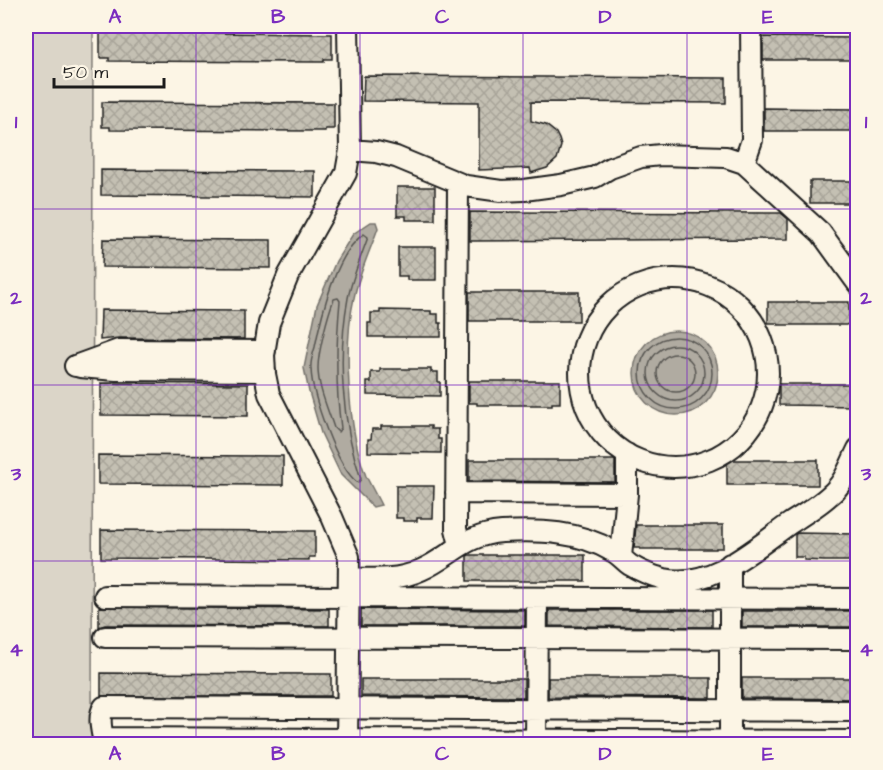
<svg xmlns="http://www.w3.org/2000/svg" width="883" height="770" font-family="'Architects Daughter',sans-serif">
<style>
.park{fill:#dbd5c8;stroke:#7c7872;stroke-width:1.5}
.water{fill:#b0aba1;stroke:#75726c;stroke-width:1.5}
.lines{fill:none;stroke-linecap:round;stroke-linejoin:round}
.shore{stroke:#575551;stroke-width:1.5}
.building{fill:url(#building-cross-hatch);stroke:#1c1c1c;stroke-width:1.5}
.minor-casing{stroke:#1c1c1c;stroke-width:24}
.minor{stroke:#fcf5e5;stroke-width:20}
.grid{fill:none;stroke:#7b2cbf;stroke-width:1.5;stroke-opacity:0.55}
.neatline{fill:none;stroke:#7b2cbf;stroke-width:2}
.grid-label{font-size:20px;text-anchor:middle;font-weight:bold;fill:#7b2cbf}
</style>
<defs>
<pattern id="building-cross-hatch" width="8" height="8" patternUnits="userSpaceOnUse" patternTransform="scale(1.5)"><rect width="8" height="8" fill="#c4c0b3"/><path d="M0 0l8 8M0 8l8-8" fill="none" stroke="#a8a499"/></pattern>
</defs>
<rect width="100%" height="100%" fill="#fcf5e5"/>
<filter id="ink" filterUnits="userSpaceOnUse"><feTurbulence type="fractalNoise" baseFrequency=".0167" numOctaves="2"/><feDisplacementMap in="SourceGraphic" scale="12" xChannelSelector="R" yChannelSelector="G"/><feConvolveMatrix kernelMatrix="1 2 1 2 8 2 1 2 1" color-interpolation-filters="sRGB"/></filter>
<g filter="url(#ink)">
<path class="park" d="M26,26H93L92,744H26Z"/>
<path class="water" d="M371,222H376L378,228C370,251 359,274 354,298C343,345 348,431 366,476C371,486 376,495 381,505L373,507L341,475L321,433L309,392L304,368L317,305L336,261L353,234Z
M634 373a42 42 0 1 1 84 0a42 42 0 1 1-84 0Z"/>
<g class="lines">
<path class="shore" d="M364,234L368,237C361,257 352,278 348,298C337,357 342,423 361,479L358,483C337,468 312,396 311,369C310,362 313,354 315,347C321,316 336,252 364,234Z
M338,298L340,301C336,344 335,385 341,428L338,432L334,428C328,409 318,388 318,368C318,352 328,314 334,299Z
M640 373a36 36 0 1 1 72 0a36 36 0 1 1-72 0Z
M648 373a28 28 0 1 1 56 0a28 28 0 1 1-56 0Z
M657 373a19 19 0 1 1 38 0a19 19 0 1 1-38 0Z"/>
</g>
<path class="building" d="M100,32L332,34V59H324V62L109,61V58H100Z
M763,37L858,38L857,60H763Z
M364,76L726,78V103L531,102V121L546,125L556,133L559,139L561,146L557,159L547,168L531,173L530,168L479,170V102L363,101Z
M102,102L334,103V129H325V131L110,130V127H102Z
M764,108L858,109V128L856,131H764Z
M101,170L315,171V197L101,195Z
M810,181H858V203H810Z
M397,187H435V220H406V216H397Z
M470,212L781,213L788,219V239L470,241Z
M103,239L271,240V268L102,267Z
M398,247H436V280H407V276H398Z
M469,292H579V321H469Z
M768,302H849V323L846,325H778V323H768Z
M101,310L244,311V339L119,338L100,340Z
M380,310L431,311V314H438V323H441V337H368V323H371V313H380Z
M380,369H431V372H438V382H440V396L367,395V382H371V372H380Z
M469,381H560V403H552V405H477V403H469Z
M101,383L248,384V416L101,415Z
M779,384H858V406L779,405Z
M381,426H431V429H438V439H441V453L368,452V439H371L372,429H381Z
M98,455L283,456V485L98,484Z
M469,460H615V482L469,481Z
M727,460H818V485H727Z
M396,486H434L433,518H417V521H403V518H396Z
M636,525H723V548H716V549H640V548H634Z
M101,530L315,531V557H309V560L101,558Z
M797,533L858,534V557H856L855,561H824L804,560V557H795V535Z
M469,555H585V581H467V556Z
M99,607L329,609V626L105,625L99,627Z
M361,609L525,610V626H361Z
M549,610H712V627L549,626Z
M742,611H858V627H742Z
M101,673L331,674V696H101Z
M548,678H711V698L548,697Z
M742,678H858V699L742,698Z
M361,679H524V697L361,696Z"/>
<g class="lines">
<defs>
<path id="minor" d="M350,150L376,152L396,157L466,186L501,191L524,190L561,185L595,177L610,168L641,157L661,155L726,157L744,163L821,233L858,284
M744,163L752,140L751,26
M458,183L456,529L460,545
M580 373a94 94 0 1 1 188 0a94 94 0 1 1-188 0Z
M75,366L119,350L265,351
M80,367L116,370L265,371
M456,493L627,494
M621,557L627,494V454
M349,578C373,579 398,581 421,570C452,556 464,535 502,532C540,530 579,531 612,551C619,554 624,561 630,565C640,571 652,576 664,579C711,589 754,549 789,524C803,515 818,506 830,495C844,484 850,465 858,449
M105,596L858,599
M105,637L858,639
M858,711L104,707C98,716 101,728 103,738L858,741
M347,744L349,557L332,517L269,394L265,374L264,354L269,323L288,276L346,173L350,150L348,26
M536,744L537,598
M730,744V564"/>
</defs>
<use href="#minor" class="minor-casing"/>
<use href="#minor" class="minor"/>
</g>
</g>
<path class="grid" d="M196,26V744M360,26V744M523,26V744M687,26V744M26,209H858M26,385H858M26,561H858"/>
<rect width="883" height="770" fill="none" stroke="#fcf5e5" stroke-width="66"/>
<path d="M54 78v9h110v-9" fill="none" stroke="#1c1c1c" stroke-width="3"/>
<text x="63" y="78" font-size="18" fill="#1c1c1c" stroke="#fcf5e5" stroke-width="4.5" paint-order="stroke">50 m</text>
<rect x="33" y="33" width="817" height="704" class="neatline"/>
<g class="grid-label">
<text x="115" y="23">A</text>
<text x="278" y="23">B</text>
<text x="442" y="23">C</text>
<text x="605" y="23">D</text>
<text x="768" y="23">E</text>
<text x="16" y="128">1</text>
<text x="866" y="128">1</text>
<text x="16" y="304">2</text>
<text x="866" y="304">2</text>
<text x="16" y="480">3</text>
<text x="866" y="480">3</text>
<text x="16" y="656">4</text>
<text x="866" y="656">4</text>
<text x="115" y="760">A</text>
<text x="278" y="760">B</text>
<text x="442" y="760">C</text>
<text x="605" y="760">D</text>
<text x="768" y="760">E</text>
</g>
</svg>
